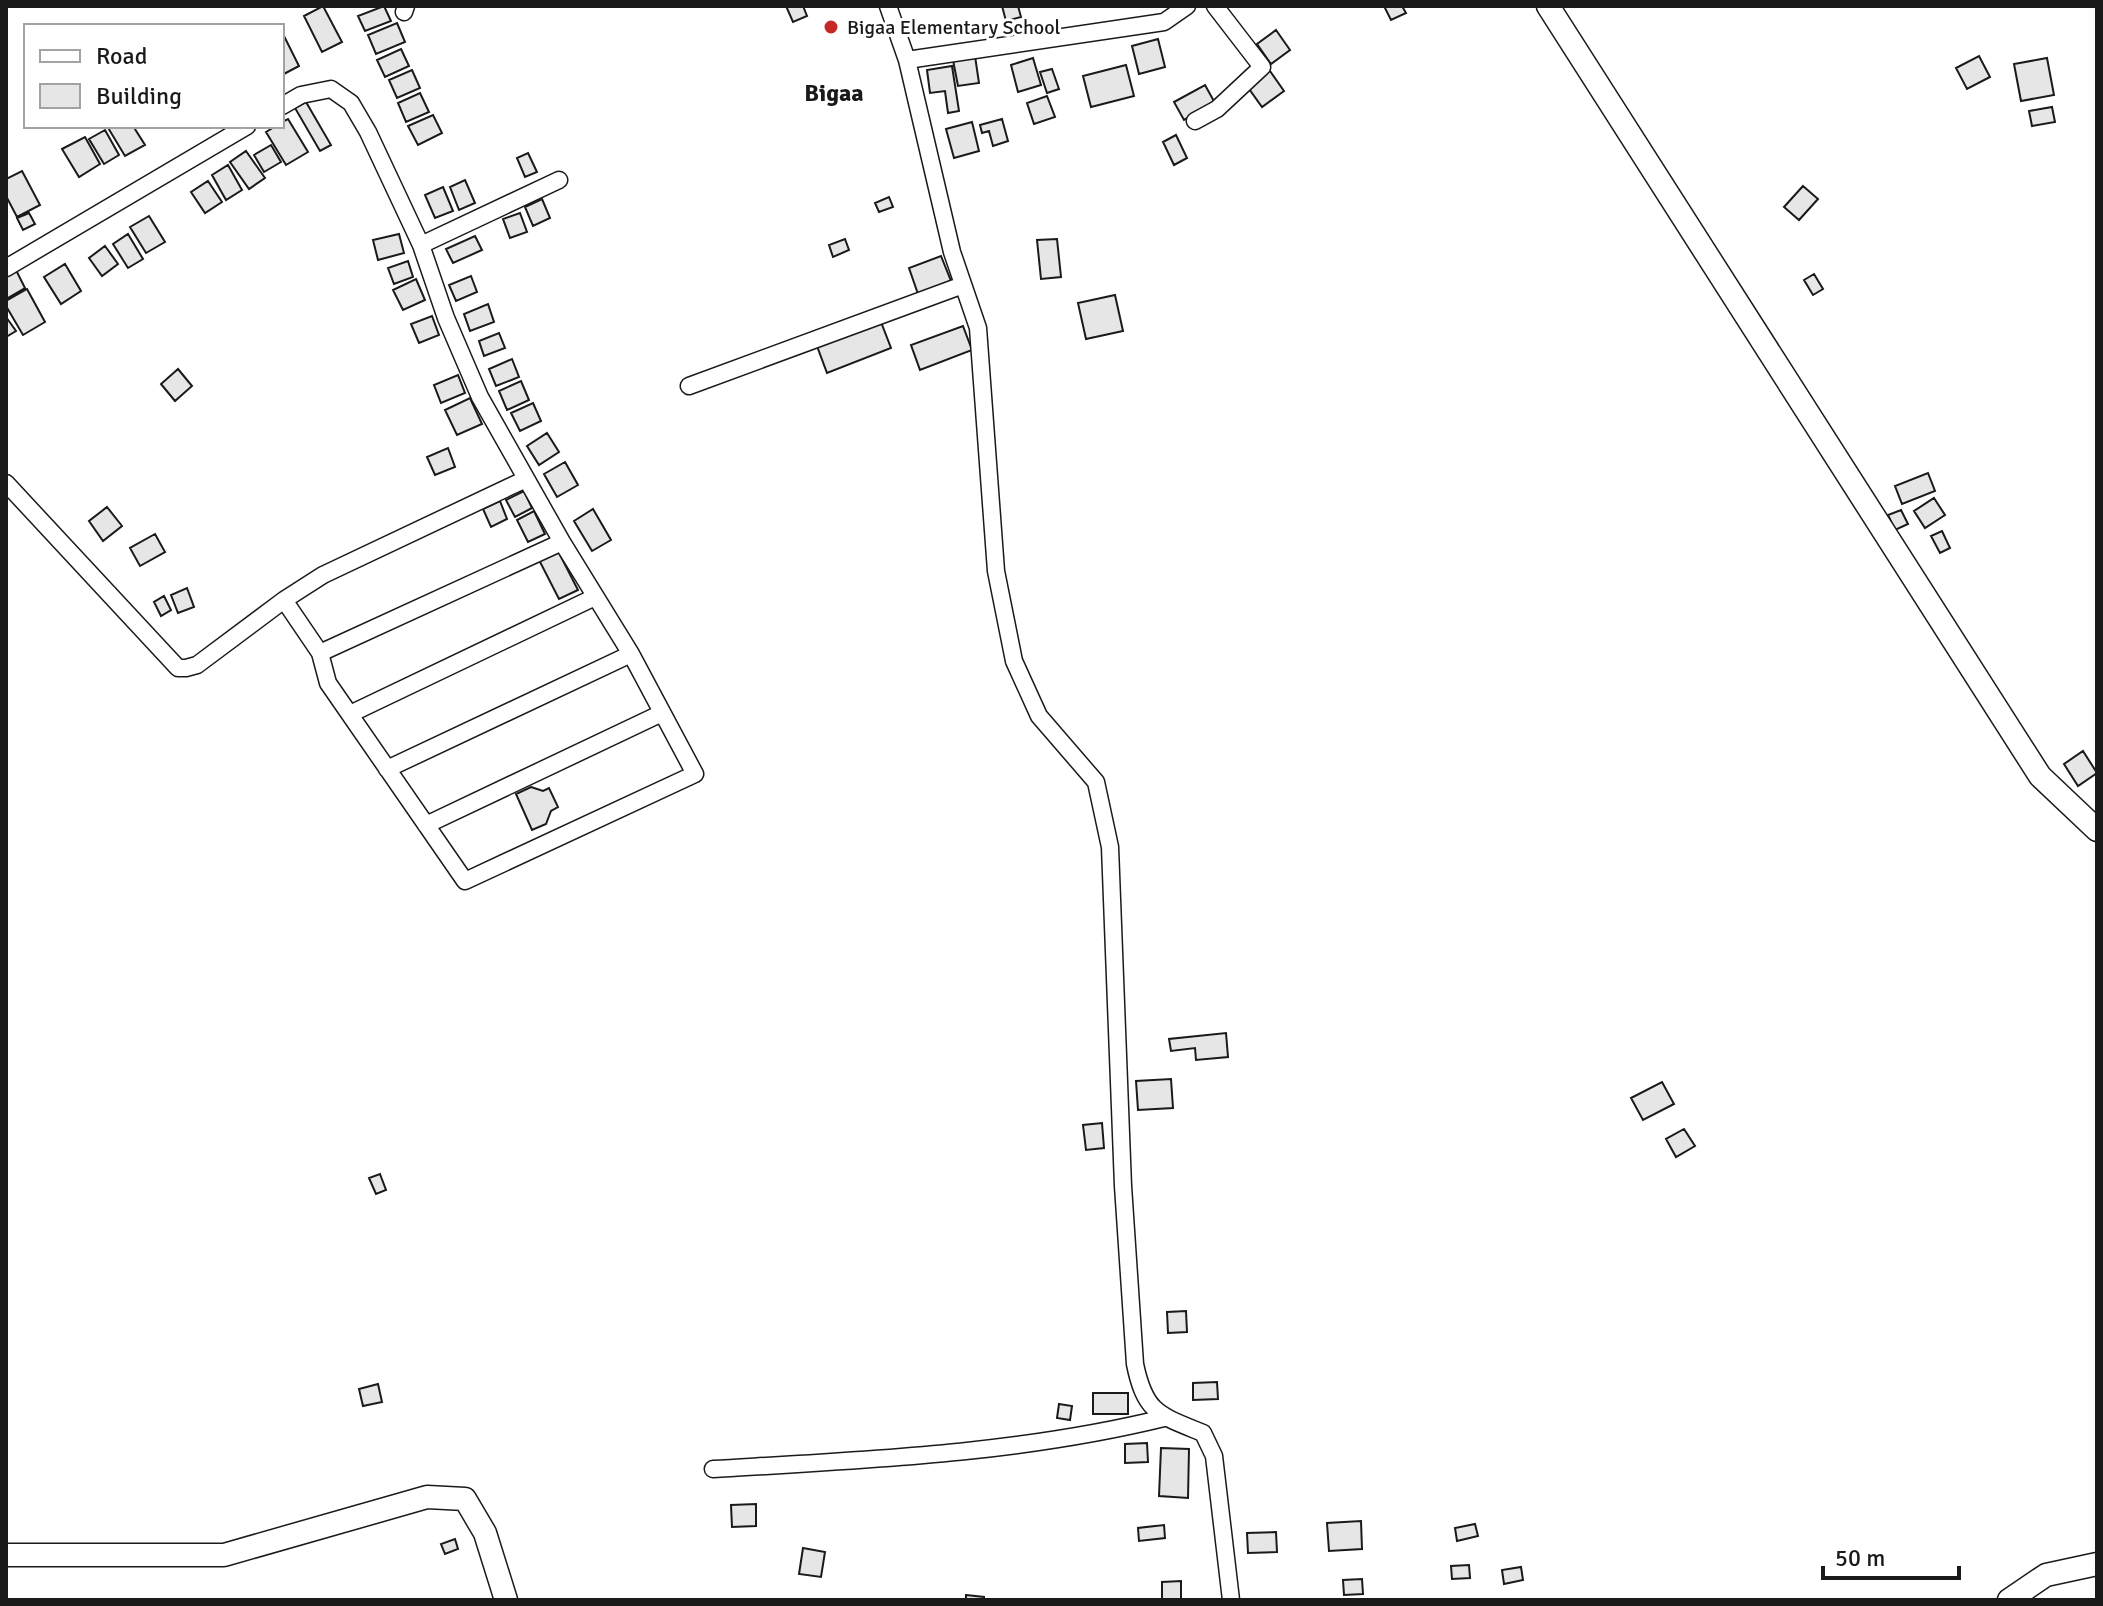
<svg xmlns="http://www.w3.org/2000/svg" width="2103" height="1606" font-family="Signika,sans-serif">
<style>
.building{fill:#e6e6e6;stroke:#1a1a1a;stroke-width:2}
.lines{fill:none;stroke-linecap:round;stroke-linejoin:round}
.street-casing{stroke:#1a1a1a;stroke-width:19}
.secondary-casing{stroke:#1a1a1a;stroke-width:25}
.street{stroke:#fff;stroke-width:16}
.secondary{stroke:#fff;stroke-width:22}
.poi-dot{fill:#c62828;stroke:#fff;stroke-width:3}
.labels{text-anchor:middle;stroke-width:6;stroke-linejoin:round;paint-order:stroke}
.poi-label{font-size:20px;fill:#1a1a1a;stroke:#fff;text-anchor:start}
.quarter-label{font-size:24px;font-weight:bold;fill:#1a1a1a;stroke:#fff}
</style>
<rect width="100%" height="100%" fill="#fff"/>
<path class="building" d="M323,6L342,42L322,52L304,16Z
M384,6L391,21L365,31L358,16Z
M786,6H803L807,16L793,22Z
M1002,6H1018L1021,17L1006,21Z
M1384,6H1402L1406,13L1391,20Z
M397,23L405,42L376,54L368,35Z
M1276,30L1290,50L1271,64L1257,44Z
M282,32L299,66L282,75Z
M1158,39L1165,67L1139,74L1132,46Z
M401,49L409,66L385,77L377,60Z
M975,56L979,83L958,86L953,60Z
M1979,56L1990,77L1967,89L1956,68Z
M1033,58L1041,85L1018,92L1011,65Z
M2047,58L2054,95L2021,101L2014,64Z
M1126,65L1134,96L1091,107L1083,76Z
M952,66L959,111L948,113L945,91L930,93L927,70Z
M1052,69L1059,89L1047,93L1040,72Z
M412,70L420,88L397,98L389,80Z
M1270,71L1284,91L1262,107L1247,86Z
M1205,85L1215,103L1184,120L1174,102Z
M420,93L429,112L406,122L398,103Z
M1047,96L1055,117L1034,124L1027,103Z
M306,102L331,145L320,151L295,108Z
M2052,107L2055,122L2032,126L2029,111Z
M433,115L442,133L418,145L408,126Z
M288,119L308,152L286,165L266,132L276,126H282V122Z
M1002,119L1008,141L993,146L989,131L982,133L980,125Z
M972,122L979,151L954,158L946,129Z
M107,126H133L145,145L125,156Z
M105,130L119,155L104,164L89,139Z
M1176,135L1187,158L1174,165L1163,142Z
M85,137L100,164L79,177L62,149Z
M271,145L281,162L264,172L254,155Z
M246,151L265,178L249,189L230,162Z
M528,153L537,172L525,177L517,158Z
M228,165L242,190L226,200L212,175Z
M22,171L40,205L17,217L6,196V179Z
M465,180L475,203L459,210L450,187Z
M208,181L222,202L205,213L191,192Z
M1803,186L1818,199L1799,220L1784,207Z
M443,187L453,211L435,218L425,195Z
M889,197L893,207L879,212L875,203Z
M542,199L550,218L533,226L525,207Z
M29,213L35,224L23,230L17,218Z
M520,213L527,232L510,238L503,219Z
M149,216L165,242L146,253L130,227Z
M128,234L143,259L128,268L113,244Z
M399,234L404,253L378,260L373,240Z
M475,236L482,250L453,263L446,249Z
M845,239L849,250L833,257L829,245Z
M1057,239L1061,277L1041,279L1037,240Z
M105,246L118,264L102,276L89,258Z
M941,256L951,281L918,294L909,268Z
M408,261L413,277L394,284L388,268Z
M65,264L81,291L61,304L44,277Z
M15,268L25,288L6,299V273Z
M1814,274L1823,289L1813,295L1804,280Z
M471,276L477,292L456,301L449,285Z
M416,279L425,300L403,310L393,290Z
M27,289L45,322L23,335L6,306V301Z
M1115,295L1123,331L1086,339L1078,303Z
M488,304L494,322L470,331L464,314Z
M432,316L439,335L419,343L411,324Z
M6,317L16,331L6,337Z
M881,322L891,348L827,373L817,346Z
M963,326L972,350L920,370L911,345Z
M499,333L505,348L484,356L479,341Z
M512,359L519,377L496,386L489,369Z
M178,369L192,386L175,401L161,384Z
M458,375L465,393L441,403L434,385Z
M521,381L529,400L507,410L499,391Z
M470,398L482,424L457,435L445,410Z
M533,403L541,421L520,431L511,413Z
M547,433L559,452L539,465L527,446Z
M448,448L455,467L435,475L427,457Z
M565,462L578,485L557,497L544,474Z
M1928,473L1935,491L1902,504L1895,486Z
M524,491L532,508L515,517L506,500Z
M1934,498L1945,515L1925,528L1914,511Z
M500,501L507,519L491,527L483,509Z
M107,507L122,526L103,541L89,521Z
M593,509L611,540L592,551L574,521Z
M1901,510L1908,524L1895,530L1888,515Z
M534,511L545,534L528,542L517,520Z
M1942,531L1950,548L1940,553L1931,536Z
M155,534L165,552L140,566L130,548Z
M557,549L578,590L559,599L538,558Z
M187,588L194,607L178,613L171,595Z
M164,596L171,610L161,616L154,602Z
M2083,751L2097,773L2078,786L2064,764Z
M531,787L543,791L549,788L558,807L551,811L546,824L532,830L516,794Z
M1226,1033L1228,1057L1196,1060L1195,1048L1171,1051L1169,1039Z
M1171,1079L1173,1108L1138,1110L1136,1081Z
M1662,1082L1674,1104L1643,1120L1631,1098Z
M1102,1123L1104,1148L1086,1150L1083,1125Z
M1684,1129L1695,1146L1676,1157L1666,1139Z
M380,1174L386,1190L376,1194L369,1178Z
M1186,1311L1187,1332L1168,1333L1167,1312Z
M1217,1382L1218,1399L1193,1400V1383Z
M378,1384L382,1402L363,1406L359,1389Z
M1093,1393H1128V1414H1093Z
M1059,1404L1072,1406L1070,1420L1057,1418Z
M1147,1443L1148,1462L1125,1463V1444Z
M1161,1448L1189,1449L1188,1498L1159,1496Z
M756,1504V1526L732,1527L731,1505Z
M1361,1521L1362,1549L1329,1551L1327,1523Z
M1475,1524L1478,1536L1457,1541L1455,1528Z
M1164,1525L1165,1538L1139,1541L1138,1528Z
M1276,1532L1277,1552L1248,1553L1247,1533Z
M455,1539L458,1549L445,1554L441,1544Z
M803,1548L825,1552L821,1577L799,1574Z
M1469,1565L1470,1578L1452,1579L1451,1566Z
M1521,1567L1523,1580L1504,1584L1502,1570Z
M1362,1579L1363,1594L1344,1595L1343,1580Z
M1181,1581V1599L1162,1600V1582Z
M966,1595L984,1597V1600H966Z"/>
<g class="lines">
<defs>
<path id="street" d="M888,6L907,60L952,252L978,328L996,571L1014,661L1039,716L1096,782L1110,847L1123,1186L1135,1364C1145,1413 1159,1415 1203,1433L1214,1456L1231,1600
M404,12L406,6
M907,60L1164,22L1187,6
M282,106L301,95L331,89L351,103L368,132L421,245L446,318L480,397L562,542L631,654L695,774L465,881L328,683L320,653L562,542
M1195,121L1217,109L1262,67L1215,6
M421,245L559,180
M6,268L247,126
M689,386L963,285
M6,483L178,668H186L197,665L284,600L323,575L526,479
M284,600L320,653
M350,714L595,597
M387,769L631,654
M426,825L662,713
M713,1469C865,1460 1017,1454 1164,1418"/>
<path id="secondary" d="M1548,6L2040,776L2097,830
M6,1555H224L427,1497L465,1499L485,1533L506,1600
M2009,1600L2046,1575L2097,1564"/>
</defs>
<use href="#street" class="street-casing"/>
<use href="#secondary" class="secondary-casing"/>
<use href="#street" class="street"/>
<use href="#secondary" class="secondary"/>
</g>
<circle class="poi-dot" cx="831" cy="27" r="8"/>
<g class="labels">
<g class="poi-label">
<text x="847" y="34">Bigaa Elementary School</text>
</g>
<g class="quarter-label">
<text x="834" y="101">Bigaa</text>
</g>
</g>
<rect width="2103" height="1606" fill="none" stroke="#1a1a1a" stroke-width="16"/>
<rect x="24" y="24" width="260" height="104" fill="#ffffff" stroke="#a3a3a3" stroke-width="2"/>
<rect x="40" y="50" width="40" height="12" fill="#ffffff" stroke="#a3a3a3" stroke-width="2"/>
<text x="96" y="64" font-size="24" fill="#1a1a1a">Road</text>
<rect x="40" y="84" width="40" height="24" fill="#e6e6e6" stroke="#a3a3a3" stroke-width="2"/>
<text x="96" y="104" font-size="24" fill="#1a1a1a">Building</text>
<path d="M1823 1566v12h136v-12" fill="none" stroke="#1a1a1a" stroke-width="4"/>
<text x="1835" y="1566" font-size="24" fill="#1a1a1a" stroke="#ffffff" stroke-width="6" paint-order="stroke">50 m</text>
</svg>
